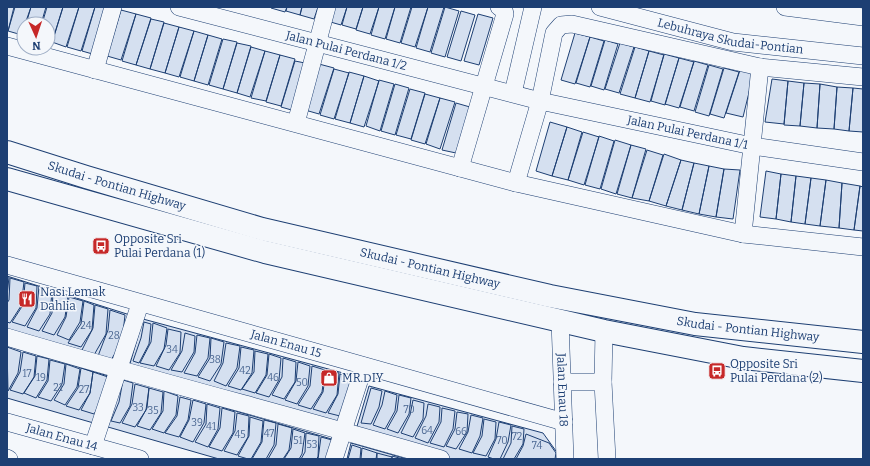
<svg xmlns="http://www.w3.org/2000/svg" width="870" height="466" font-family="Bitter,serif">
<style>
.building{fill:#d5e0f0;stroke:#1d3f73}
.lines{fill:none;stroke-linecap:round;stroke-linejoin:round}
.minor-casing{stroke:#1d3f73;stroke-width:18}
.highway-casing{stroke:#1d3f73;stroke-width:24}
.minor{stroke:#f4f7fb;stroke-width:17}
.highway{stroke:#f4f7fb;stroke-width:22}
.labels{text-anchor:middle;stroke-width:3;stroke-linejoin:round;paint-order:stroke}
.number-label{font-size:10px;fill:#4b6792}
.street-label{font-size:12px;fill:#1d3f73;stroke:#f4f7fb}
.poi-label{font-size:12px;fill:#1d3f73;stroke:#f4f7fb;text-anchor:start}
</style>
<rect width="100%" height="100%" fill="#f4f7fb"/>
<path class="building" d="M7,7H14L8,31H7Z
M15,7H31L25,24H24L22,35L8,31Z
M31,7H46L41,24H26Z
M47,7H63L52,43L48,41V24H42Z
M63,7H79L66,47L52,42Z
M79,7H95L81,51L67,47Z
M95,7H105L96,55L82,51Z
M272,7H287L285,12L271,8Z
M287,7H302L300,15L286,11Z
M302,7H318L314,19L300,15Z
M331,7H347L341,25L327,21Z
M347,7H363L356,29L342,25Z
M363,7H379L370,34L356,30Z
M379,7H395L385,39L371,35Z
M395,7H411L400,43L386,39Z
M412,7H428L415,47L401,43Z
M428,7H444L430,52L416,48Z
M445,7L459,11L445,57L431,53Z
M121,10L136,14L121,60L107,56Z
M461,11L475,15L461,61L447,57Z
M136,14L151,18L136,65L122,61Z
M478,14L493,18L479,65L464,61Z
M151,19L164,22L150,69L136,65Z
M164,23L179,27L165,73L150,69Z
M179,27L194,31L179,77L165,73Z
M194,31L208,35L194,81L180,77Z
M575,33L590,37L575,84L561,80Z
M208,35L222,39L208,85L194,81Z
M590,37L604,41L590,87L576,83Z
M223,39L237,42L223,89L209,85Z
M605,40L618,44L604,90L591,86Z
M237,43L251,46L237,93L223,89Z
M620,43L634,47L619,93L605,89Z
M251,47L265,51L250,97L237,93Z
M635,47L649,51L635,98L620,94Z
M265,51L280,55L266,101L251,98Z
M649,51L664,55L650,102L635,98Z
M664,54L679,58L665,105L651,101Z
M280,55L295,59L281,106L266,102Z
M679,58L694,62L679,108L665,104Z
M295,61L310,64L295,111L281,107Z
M694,61L708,65L694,111L680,107Z
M319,64L334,68L319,114L305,110Z
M709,65L723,69L709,116L695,112Z
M724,68L739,72L724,118L710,114Z
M334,69L349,73L334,119L320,115Z
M740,70L754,72L743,117L726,113Z
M349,72L364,76L350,123L335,119Z
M364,76L379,81L364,127L350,123Z
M772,79L788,81L784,124L765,122Z
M379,80L394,84L380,131L366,126Z
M788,81L804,83L800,126L784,125Z
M804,83L820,84L817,128L800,126Z
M395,84L409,88L395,135L381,131Z
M820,84L837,87L834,129L817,128Z
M837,87L853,88L849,131L834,129Z
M853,88L863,89V132L849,131Z
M410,89L425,93L411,139L396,135Z
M425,94L440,98L425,144L411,140Z
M440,98L455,102L440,149L426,144Z
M456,103L470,107L456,153L442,150Z
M550,122L567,127L552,176L536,171Z
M567,127L582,132L568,180L552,176Z
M583,132L599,137L584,185L568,180Z
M599,136L614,141L600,189L585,185Z
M615,140L631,145L616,194L601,189Z
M631,145L646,149L632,198L617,194Z
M647,150L663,155L649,201L632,198Z
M664,154L681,160L666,206L649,201Z
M681,160L694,163L682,210L666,206Z
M694,163L709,166L699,214L682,210Z
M709,166L724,169L716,217L699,214Z
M724,169L740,170L733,219L716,217Z
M766,171L781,174L776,219L760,217Z
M781,174L796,176L791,222L776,219Z
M796,176L811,178L805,224L791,222Z
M811,178L826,180L820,226L805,224Z
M826,180L842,183L839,228L820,226Z
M842,183L860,186L854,230L839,228Z
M860,186L863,187V231L854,230Z
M7,276L130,315L116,362L7,331Z
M7,276L9,277L7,296Z
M10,278L24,282L21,306L10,323L7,322V303L9,300Z
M25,283L37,286L36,308L25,326L12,322L23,305Z
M39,286L52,291L50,314L39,331L27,327L37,308Z
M53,291L68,296L65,317L54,335L42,331L52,313Z
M69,297L83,301L80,322L69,340L57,335L66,317Z
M84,301L94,305L92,330L81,347L68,343L81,324Z
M95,305L108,309L106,334L94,355L82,350L93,328Z
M110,310L125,315L122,342L111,360L98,356L108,330Z
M143,319L358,377L343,425L129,367Z
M144,322L151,324L149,344L139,363L133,361L141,338Z
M153,323L167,328L164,349L154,366L140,363L151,342Z
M168,329L181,332L180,353L169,370L156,366L166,345Z
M185,333L195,336L194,352L182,372L171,370L182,351Z
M197,335L210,338L208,358L197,376L184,373L195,353Z
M211,338L224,342L221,364L210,381L198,377L210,358Z
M226,343L240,346L237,368L226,386L214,381L223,363Z
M7,346L112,377L97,424L7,398Z
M7,347L21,352L18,373L8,391Z
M241,347L254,350L252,373L241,390L228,386L239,368Z
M255,351L268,354L266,375L255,393L242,389L254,372Z
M23,352L36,356L34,377L23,394L10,390L20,372Z
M269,354L281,358L279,380L269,397L256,393L267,375Z
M37,356L49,359L47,380L36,398L24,393L35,376Z
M283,358L296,362L295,382L284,399L272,395L282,377Z
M50,360L65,364L62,384L51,401L38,397L48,381Z
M298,362L310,366L308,386L297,404L285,400L296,381Z
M66,364L80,369L77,387L65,405L54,400L64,384Z
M312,366L325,370L322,392L311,409L298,405L310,386Z
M81,368L93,372L90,393L79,410L66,406L78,388Z
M326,370L339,373L337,395L326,413L313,409L323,392Z
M93,372L108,377L105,397L94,414L81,410L90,393Z
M340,374L352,377L340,416L328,413L338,394Z
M122,378L335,440L329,459H219L108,427Z
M123,380L133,383L130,406L120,423L111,421L119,402Z
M135,384L149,388L146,410L135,427L122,423L132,404Z
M369,386L543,433L556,451L559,452L558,459H447L355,433Z
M149,388L163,392L161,413L150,430L137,426L147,408Z
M371,388L382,391L379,407L371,424L361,423Z
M164,391L178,396L176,415L164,433L152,429L163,411Z
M385,391L397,395L395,411L385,429L373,425L382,405Z
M399,395L411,398L409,414L398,433L387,429L397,411Z
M180,397L191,400L188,420L179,437L165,433L177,416Z
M193,400L206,404L204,423L193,442L180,437L189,420Z
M413,400L424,403L423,419L413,437L401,433L410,415Z
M207,404L220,408L218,429L208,447L195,442L206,424Z
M428,404L440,407L439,422L428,443L415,438L426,416Z
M222,408L235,412L233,433L222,451L209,447L220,428Z
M442,408L455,411L453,429L444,447L430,443L441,422Z
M457,412L468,414L467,432L456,449L446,446L455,429Z
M237,413L249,416L248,437L237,455L224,451L235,431Z
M471,415L483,418L480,436L472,453L459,449L468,432Z
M250,417L263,421L261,442L251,459H248L238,456L249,436Z
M484,419L496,422L495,439L486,456L473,453L482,436Z
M264,420L276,423L274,445L266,459H252L262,442Z
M499,422L511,425L508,442L500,459H494L488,457L496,439Z
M278,424L292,428L289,450L283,459H268L276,445Z
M512,426L524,429L523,444L514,459H503L511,443Z
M293,429L305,433L302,454L299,459H284L291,448Z
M306,433L319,436L318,457L316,459H301L305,452Z
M526,434L549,443L556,453L555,459H516L523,446Z
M321,437L332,440L328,459H318Z
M351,443L407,459H347Z
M352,445L361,448L360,459H348Z
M362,448L377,453L376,459H361Z
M377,453L392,457V459H377Z
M392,456L403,459H392Z"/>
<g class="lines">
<defs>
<g id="minor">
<path id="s1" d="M179,7L540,101L752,146L863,162"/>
<path id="s2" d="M600,7L733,42L863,56"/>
<path d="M785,7L863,17"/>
<path d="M7,46L516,183L743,234L863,247"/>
<path d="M95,70L113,7"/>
<path d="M513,93L533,7"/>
<path d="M296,123L327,7"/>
<path d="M460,168L505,14L504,10L499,7"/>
<path d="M516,183L540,101L554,33L561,25L572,24L760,67L863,77"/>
<path d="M743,234L760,67"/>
<path id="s3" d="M7,265L564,422"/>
<path id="s4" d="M560,321L565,459"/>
<path d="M604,331L603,382L607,459"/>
<path d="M7,337C151,380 297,417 441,459"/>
<path d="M562,382H603"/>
<path id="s5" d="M7,422L140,459"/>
<path d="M93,446L140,304"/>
<path d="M7,458L9,459"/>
<path d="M334,459L364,366"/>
</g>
<g id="highway">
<path id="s6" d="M7,152L86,177L262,229L550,296L695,324L863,342"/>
<path d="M7,179L265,252L604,331L743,358L863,371"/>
</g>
</defs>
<use href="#minor" class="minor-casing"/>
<use href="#highway" class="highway-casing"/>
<use href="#minor" class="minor"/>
<use href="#highway" class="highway"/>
</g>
<defs>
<symbol id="bus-square" viewBox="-11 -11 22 22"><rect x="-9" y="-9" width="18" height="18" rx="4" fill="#c62828" stroke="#f4f7fb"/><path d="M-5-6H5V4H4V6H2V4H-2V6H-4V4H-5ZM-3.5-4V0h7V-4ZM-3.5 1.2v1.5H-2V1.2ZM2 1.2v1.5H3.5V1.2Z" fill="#fff"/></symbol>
<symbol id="restaurant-square" viewBox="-11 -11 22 22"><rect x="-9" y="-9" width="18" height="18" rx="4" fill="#c62828" stroke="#f4f7fb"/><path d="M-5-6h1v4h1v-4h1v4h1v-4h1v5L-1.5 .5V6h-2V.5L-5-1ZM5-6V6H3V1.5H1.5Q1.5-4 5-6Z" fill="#fff"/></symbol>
<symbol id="shop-square" viewBox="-11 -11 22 22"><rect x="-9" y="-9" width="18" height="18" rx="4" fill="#c62828" stroke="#f4f7fb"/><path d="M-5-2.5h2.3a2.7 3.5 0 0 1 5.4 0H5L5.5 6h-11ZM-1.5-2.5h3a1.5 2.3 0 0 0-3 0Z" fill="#fff"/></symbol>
</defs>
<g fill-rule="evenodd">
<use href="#bus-square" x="91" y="236" width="20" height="20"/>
<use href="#restaurant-square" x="17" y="289" width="20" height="20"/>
<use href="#bus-square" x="707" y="361" width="20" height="20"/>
<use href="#shop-square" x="319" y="368" width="20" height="20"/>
</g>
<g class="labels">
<g class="number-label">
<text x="86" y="329">24</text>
<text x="114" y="339">28</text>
<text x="172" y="353">34</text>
<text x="215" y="363">38</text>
<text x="245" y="374">42</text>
<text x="27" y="377">17</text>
<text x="41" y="381">19</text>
<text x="273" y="381">46</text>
<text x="302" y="386">50</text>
<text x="58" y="391">21</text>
<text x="84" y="393">27</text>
<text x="138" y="411">33</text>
<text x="409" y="413">70</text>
<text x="153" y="414">35</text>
<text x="197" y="426">39</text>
<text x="211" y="430">41</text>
<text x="427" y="434">64</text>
<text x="461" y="435">66</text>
<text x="269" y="437">47</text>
<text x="240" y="438">45</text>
<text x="517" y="440">72</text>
<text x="298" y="444">51</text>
<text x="502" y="444">70</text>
<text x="312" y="448">53</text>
<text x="537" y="449">74</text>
</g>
<g class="street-label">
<text dy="4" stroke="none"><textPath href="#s2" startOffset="134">Lebuhraya Skudai-Pontian</textPath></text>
<text dy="4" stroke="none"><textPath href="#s1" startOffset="173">Jalan Pulai Perdana 1/2</textPath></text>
<text dy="4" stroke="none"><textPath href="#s1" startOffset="524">Jalan Pulai Perdana 1/1</textPath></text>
<text dy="4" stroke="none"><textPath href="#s6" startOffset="115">Skudai - Pontian Highway</textPath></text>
<text dy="4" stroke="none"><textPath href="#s6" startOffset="439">Skudai - Pontian Highway</textPath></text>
<text dy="4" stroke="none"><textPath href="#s6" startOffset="763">Skudai - Pontian Highway</textPath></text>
<text dy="4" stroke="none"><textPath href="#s3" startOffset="290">Jalan Enau 15</textPath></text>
<text dy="4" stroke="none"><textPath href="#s4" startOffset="69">Jalan Enau 18</textPath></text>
<text dy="4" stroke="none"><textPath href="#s5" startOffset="57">Jalan Enau 14</textPath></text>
</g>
<g class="poi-label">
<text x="114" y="243">Opposite Sri<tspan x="114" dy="14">Pulai Perdana (1)</tspan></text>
<text x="40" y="296">Nasi Lemak<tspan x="40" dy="14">Dahlia</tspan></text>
<text x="730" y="368">Opposite Sri<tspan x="730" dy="14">Pulai Perdana (2)</tspan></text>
<text x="342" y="382">MR.DIY</text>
</g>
</g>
<rect width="870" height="466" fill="none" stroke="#1d3f73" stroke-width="16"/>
<g transform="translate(36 36) rotate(177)"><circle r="19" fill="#f4f7fb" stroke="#9eadc5"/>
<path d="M0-3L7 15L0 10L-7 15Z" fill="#c62828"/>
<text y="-6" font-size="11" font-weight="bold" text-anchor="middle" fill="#1d3f73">N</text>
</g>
</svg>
